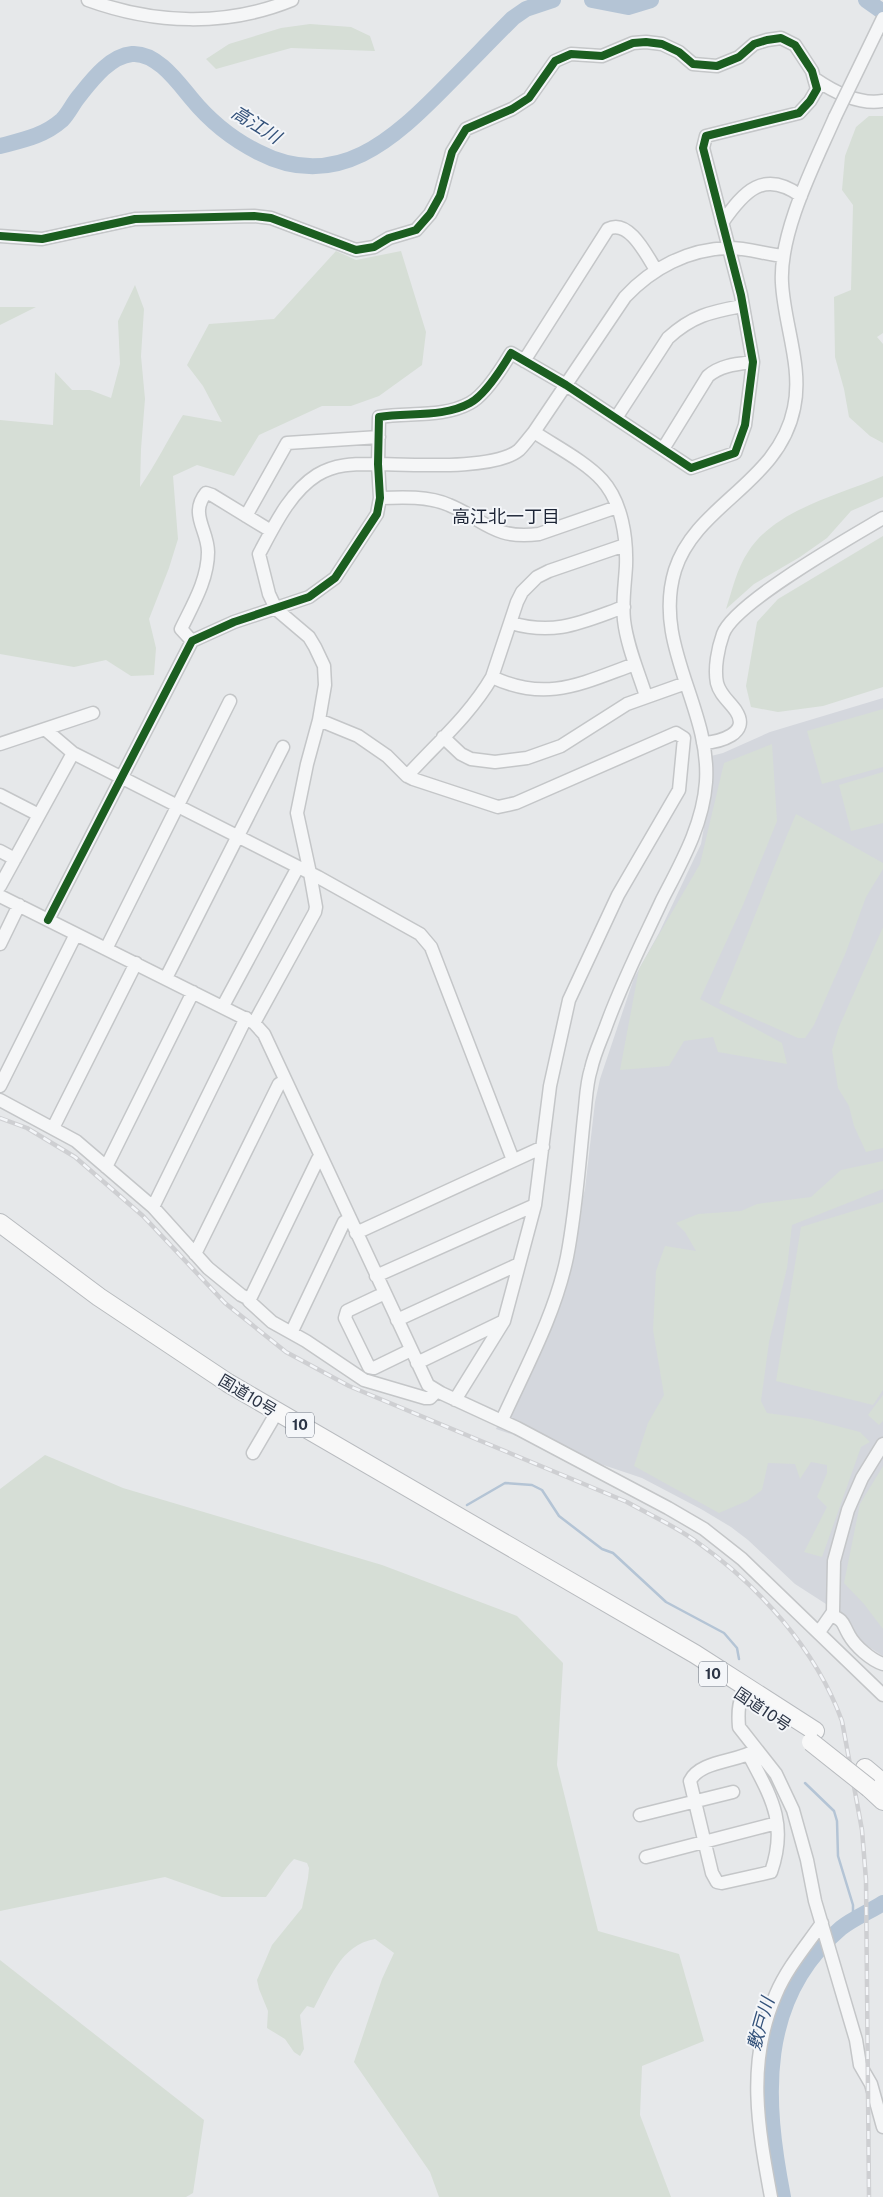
<svg xmlns="http://www.w3.org/2000/svg" width="883" height="2197" font-family="'Public Sans','Noto Sans JP',sans-serif">
<style>
.built{fill:#d4d7dd}
.green{fill:#d6ded6}
.lines{fill:none;stroke-linecap:round;stroke-linejoin:round}
.stream{stroke:#b4c4d5;stroke-width:2.5}
.river{stroke:#b4c4d5;stroke-width:16}
.minor-casing{stroke:#c4c6c8;stroke-width:15}
.highway-casing{stroke:#b8bbbf;stroke-width:20}
.minor{stroke:#f5f6f7;stroke-width:12}
.highway{stroke:#f8f8f8;stroke-width:18}
.rail-casing{stroke:#cecfd2;stroke-width:4.5}
.rail{stroke:#f4f6f9;stroke-width:2.5;stroke-dasharray:8;stroke-linecap:butt}
.minor-bridge-casing{stroke:#c4c6c8;stroke-width:15;stroke-linecap:butt}
.highway-bridge-casing{stroke:#b8bbbf;stroke-width:20;stroke-linecap:butt}
.minor-bridge{stroke:#f5f6f7;stroke-width:12}
.highway-bridge{stroke:#f8f8f8;stroke-width:18}
.cycleway-casing{stroke:#f4f6f9;stroke-width:11}
.cycleway{stroke:#1b5e20;stroke-width:8}
.labels{text-anchor:middle;stroke-width:4;stroke-linejoin:round;paint-order:stroke}
.shield{fill:#f4f6f9;stroke:#676e7b;stroke-width:1}
.shield-label{font-size:15px;font-weight:bold;fill:#2b3445}
.street-label{font-size:16px;fill:#2b3445;stroke:#f4f6f9}
.water-label{font-size:18px;font-style:italic;fill:#34527a;stroke:#f4f6f9}
.neighbourhood-label{font-size:18px;fill:#1d2536;stroke:#f4f6f9}
</style>
<rect width="100%" height="100%" fill="#e6e8ea"/>
<path class="built" d="M883,698V1656L858,1640L840,1613L795,1584L748,1540L731,1527L701,1509L642,1478L496,1429L538,1340L564,1270L585,1189L595,1102L600,1079L634,978L659,933L701,844L707,810L711,756L723,753L770,732Z"/>
<path class="green" d="M310,24L351,27L370,36L375,51L291,48L216,69L206,59L229,44L281,28Z
M869,116H883V333L877,337L883,344V443L870,436L849,417L844,389L835,357L834,297L851,290L853,205L842,190L845,156L856,127Z
M336,251L356,260L401,251L426,332L422,365L379,396L351,406H322L259,435L234,476L197,465L173,476L178,539L169,568L149,619L156,648L154,675L131,676L106,660L74,667L0,654V420L53,425L55,372L72,390H90L111,398L120,364L118,321L135,285L144,309L141,356L145,399L141,449L140,487C156,464 168,439 183,415L222,422L203,386L187,365L209,324L274,319Z
M0,307H36L0,325Z
M883,476V497L851,511L827,538L800,557L754,584L726,609C732,591 737,568 748,552C775,509 840,495 883,476Z
M883,536V687L823,706L778,712L751,707L746,686L757,622L778,599Z
M883,709V767L822,784L807,731Z
M772,744L777,821L743,905L700,999L782,1043L787,1064L718,1052L713,1037L684,1041L669,1066L620,1070L639,969L700,864L724,763Z
M883,772V823L851,831L839,785Z
M796,814L883,863V869L866,897L846,952L814,1025L805,1038H798L719,1003C746,941 769,877 796,814Z
M883,927V1148L866,1152L854,1126L849,1106L838,1088L832,1050L839,1027Z
M883,1161V1189L792,1225L787,1268L769,1342L761,1401L767,1413L810,1419L860,1432L870,1442L861,1447L822,1557L804,1552L827,1507L817,1497L827,1473V1465L811,1462L800,1479L795,1464L768,1463L762,1490L747,1501L719,1513L634,1466L648,1423L664,1395L653,1330L656,1271L665,1246L696,1251L685,1232L676,1223L698,1214L741,1211L757,1204L811,1197L841,1170Z
M883,1202V1390L873,1405L776,1381L801,1227Z
M883,1395V1421L879,1425L868,1415Z
M45,1455L123,1488L382,1565L517,1616L563,1663L557,1765L598,1931L679,1954L704,2041L642,2066L640,2115L671,2197H439L430,2172L354,2062L382,1979L394,1953L375,1939C340,1945 329,1981 314,2008L307,2006L300,2015L304,2049L300,2056L294,2052L285,2039L267,2028L268,2011L259,1989L257,1980L272,1945L302,1908L308,1878L309,1868L307,1863L294,1859C283,1870 276,1884 266,1897H222L165,1877L0,1911V1489Z
M883,1466V1629L864,1604L844,1583L860,1504Z
M0,1960L204,2120L193,2193L186,2197H0Z"/>
<g class="lines">
<path class="stream" d="M467,1505L505,1483L532,1485L542,1490L559,1516L602,1549L613,1553L666,1602L724,1633L737,1648L739,1659
M805,1783L834,1811L837,1821L838,1856L853,1905V1919"/>
<path class="river" d="M592,0L628,7L651,0
M866,0L883,12
M0,146C23,140 44,136 62,120C69,113 73,103 80,95C92,80 110,56 132,54C156,52 177,81 191,98C209,120 232,139 258,152C337,193 394,139 447,85C469,63 491,40 513,18L526,9L553,0
M783,2197C764,2100 757,1999 841,1928C854,1918 869,1912 883,1903"/>
<defs>
<path id="minor" d="M88,0C154,24 226,27 292,0
M815,79C834,92 860,105 883,101
M722,223C744,191 764,169 801,196
M0,236L42,239L135,219L254,216L271,218L356,250L374,247L389,238L416,230L430,214L440,196L452,152L466,129L512,109L529,98L555,61L571,54L602,56L633,43L646,42L662,44L679,52L693,64L717,66L739,57L754,44L767,40L781,38L795,45L812,71L817,89L810,101L799,113L706,136L703,148L741,295L753,362L745,425L735,453L691,468L566,385L511,353C502,368 485,395 470,403C443,418 408,412 379,417L378,464L380,498L377,514L335,578L309,597L234,622L192,641L48,920
M783,256C765,254 747,248 729,248C688,249 652,268 625,297L534,432C529,438 524,445 519,450C494,471 407,464 373,464C353,464 335,464 317,475C290,492 274,526 259,554L269,594L276,609L309,637L315,647L324,666L325,685L319,720L307,764L297,813L310,873L316,907L315,912L254,1023L264,1034L428,1385L441,1393L517,1428L668,1508L704,1529L742,1559L883,1695
M524,361L608,229C629,218 647,256 656,270
M616,418L668,338C692,316 710,312 742,306
M534,432C555,446 586,462 602,480C622,502 627,538 626,566C625,584 622,602 624,620C627,646 638,671 646,696
M663,449L708,376C721,365 737,364 753,362
M380,498C402,497 429,496 449,505C485,520 494,540 539,534L617,507
M246,516L287,443L379,437
M511,623C556,636 582,622 624,607
M192,641L181,629C192,606 208,580 208,552C208,530 189,514 206,493L212,495L271,531
M492,677C547,703 582,683 635,664
M319,720L358,736L387,756L407,776L413,779L498,807L516,803L676,733L684,738L679,790L618,895L569,1000L550,1086L535,1205L504,1321L455,1400
M46,730L73,753L318,877L420,934L431,947L513,1160
M443,737L461,754L471,759L495,762L527,758L561,746L627,704L686,683
M703,743C719,742 751,734 736,711C729,701 720,695 717,683C714,668 718,648 723,634C734,603 851,537 883,518
M0,744L93,713
M407,776C436,744 470,715 492,677L517,602L522,592L537,577L549,571L625,545
M0,795L39,815
M0,851L15,859
M0,886L73,753
M0,896L254,1023
M0,944L19,905
M106,949L230,701
M166,978L283,747
M223,1006L298,867
M0,1086L76,934
M0,1100L76,1141L153,1207L208,1268L241,1295L249,1299
M53,1128L136,963
M321,1158L318,1159L249,1301L272,1322L306,1341L364,1380L425,1398H430L437,1391
M106,1167L193,992
M153,1207L246,1018
M356,1233L543,1147
M195,1254L279,1084L285,1081
M376,1276L535,1205
M385,1293L347,1311L345,1318L369,1367L374,1368L411,1350
M397,1320L519,1264
M293,1329L344,1222L350,1219
M417,1363L504,1321
M502,1420C526,1367 555,1315 567,1257C576,1211 579,1164 584,1117C586,1102 586,1084 591,1069C594,1055 600,1042 605,1029C621,984 642,943 662,900C681,863 703,825 706,782C711,708 652,645 675,570C696,504 779,483 794,408C803,367 784,324 782,283C779,232 815,163 835,117
M253,1453L277,1412
M831,1615C845,1621 842,1623 849,1635C855,1646 871,1660 883,1664
M819,1632L833,1612L834,1561L848,1510L862,1478L883,1444
M751,1689C737,1693 738,1715 739,1727L776,1774L793,1810L807,1860L815,1901L856,2040L860,2065L871,2084L883,2127
M749,1755C771,1797 788,1823 771,1872L722,1883L717,1882L712,1873L690,1781C700,1760 739,1762 756,1750
M640,1815L733,1792
M646,1857L777,1823
M771,2197C758,2127 746,2062 776,1994C787,1968 806,1946 822,1923"/>
<path id="highway" d="M0,1223L99,1297L228,1383L695,1654L815,1731
M865,1768L883,1783
M869,1788L883,1801"/>
</defs>
<use href="#minor" class="minor-casing"/>
<use href="#highway" class="highway-casing"/>
<use href="#minor" class="minor"/>
<use href="#highway" class="highway"/>
<defs>
<path id="rail" d="M0,1118L27,1128L75,1157L143,1216L225,1303L286,1352L349,1386L627,1502C650,1515 675,1526 697,1542C758,1585 816,1649 842,1721L862,1830L866,1880L869,2197"/>
</defs>
<use href="#rail" class="rail-casing"/>
<use href="#rail" class="rail"/>
<defs>
<path id="minor-bridge" d="M835,117L883,18"/>
<path id="highway-bridge" d="M811,1742L869,1788"/>
</defs>
<use href="#minor-bridge" class="minor-bridge-casing"/>
<use href="#highway-bridge" class="highway-bridge-casing"/>
<use href="#minor-bridge" class="minor-bridge"/>
<use href="#highway-bridge" class="highway-bridge"/>
<defs>
<path id="cycleway" d="M0,236L42,239L135,219L254,216L271,218L356,250L374,247L389,238L416,230L430,214L440,196L452,152L466,129L512,109L529,98L555,61L571,54L602,56L633,43L646,42L662,44L679,52L693,64L717,66L739,57L754,44L767,40L781,38L795,45L812,71L817,89L810,101L799,113L706,136L703,148L741,295L753,362L745,425L735,453L691,468L566,385L511,353C502,368 485,395 470,403C443,418 408,412 379,417L378,464L380,498L377,514L335,578L309,597L234,622L192,641L48,920"/>
</defs>
<use href="#cycleway" class="cycleway-casing"/>
<use href="#cycleway" class="cycleway"/>
</g>
<g class="labels">
<g class="shield">
<rect x="286" y="1412.5" width="28" height="25" rx="4"/>
<rect x="699" y="1661.5" width="28" height="25" rx="4"/>
</g>
<g class="shield-label">
<text x="300" y="1430">10</text>
<text x="713" y="1679">10</text>
</g>
<g class="street-label">
<text transform="translate(248 1395) rotate(31)" y="6">国道10号</text>
<text transform="translate(763 1709) rotate(34)" y="6">国道10号</text>
</g>
<g class="water-label">
<text transform="translate(256 125) rotate(32)" y="6">高江川</text>
<text transform="translate(761 2024) rotate(-74)" y="6">敷戸川</text>
</g>
<g class="neighbourhood-label">
<text x="506" y="523">高江北一丁目</text>
</g>
</g>
</svg>
